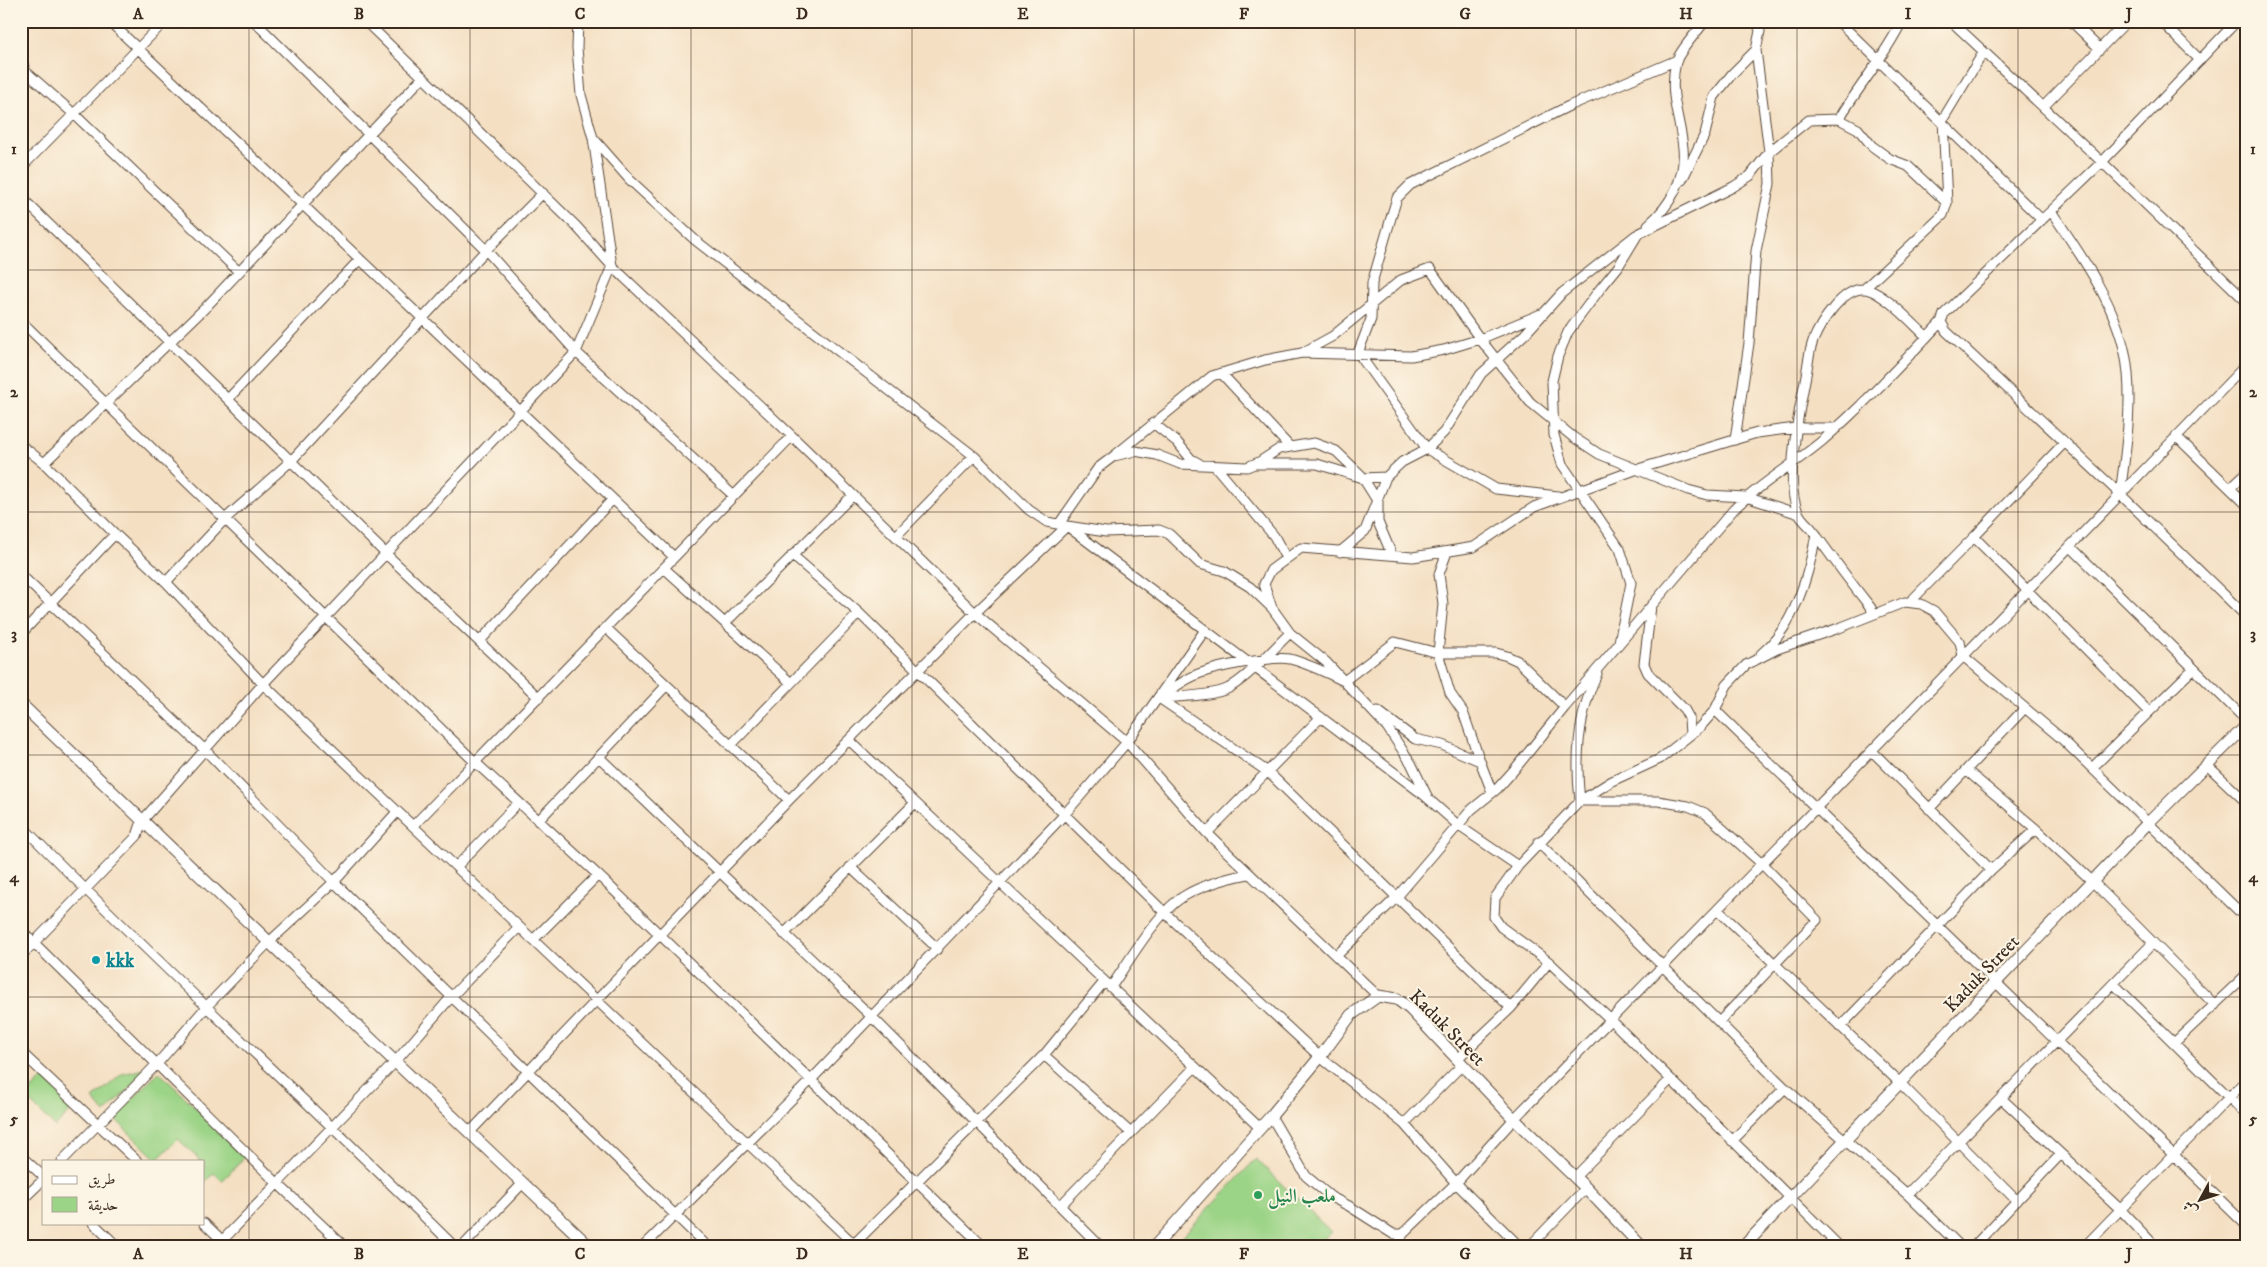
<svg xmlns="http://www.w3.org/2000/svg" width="2267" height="1267" font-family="'IM FELL DW Pica',Amiri,serif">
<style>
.green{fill:#9cd487;stroke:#6c7f52}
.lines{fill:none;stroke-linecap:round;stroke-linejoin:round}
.minor-casing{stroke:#574537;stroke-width:11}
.tertiary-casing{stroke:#574537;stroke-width:13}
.minor{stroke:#fff;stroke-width:9}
.tertiary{stroke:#fff;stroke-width:11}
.grid{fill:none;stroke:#3b2a1e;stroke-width:1;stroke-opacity:0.55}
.culture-dot{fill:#0f9aa8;stroke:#fcf5e5;stroke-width:2}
.leisure-dot{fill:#2e9e5b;stroke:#fcf5e5;stroke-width:2}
.labels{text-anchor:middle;stroke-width:4;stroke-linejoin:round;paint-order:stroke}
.culture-label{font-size:19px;font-weight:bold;fill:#0d838f;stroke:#fcf5e5;text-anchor:start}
.street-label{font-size:19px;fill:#3b2a1e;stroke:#fcf5e5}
.leisure-label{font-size:19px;font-weight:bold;fill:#27864d;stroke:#fcf5e5;text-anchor:start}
.neatline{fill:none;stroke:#3b2a1e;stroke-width:2}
.grid-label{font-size:16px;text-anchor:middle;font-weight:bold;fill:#3b2a1e}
</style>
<rect width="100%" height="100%" fill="#fcf5e5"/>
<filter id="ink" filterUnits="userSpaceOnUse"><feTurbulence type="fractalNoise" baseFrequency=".02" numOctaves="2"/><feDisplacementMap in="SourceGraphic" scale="10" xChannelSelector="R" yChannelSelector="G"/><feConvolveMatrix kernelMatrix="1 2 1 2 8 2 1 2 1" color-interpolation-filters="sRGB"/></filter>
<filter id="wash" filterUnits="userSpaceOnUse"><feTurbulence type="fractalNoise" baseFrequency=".0096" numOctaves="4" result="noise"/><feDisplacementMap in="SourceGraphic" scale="20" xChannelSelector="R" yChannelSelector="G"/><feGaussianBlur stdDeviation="1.12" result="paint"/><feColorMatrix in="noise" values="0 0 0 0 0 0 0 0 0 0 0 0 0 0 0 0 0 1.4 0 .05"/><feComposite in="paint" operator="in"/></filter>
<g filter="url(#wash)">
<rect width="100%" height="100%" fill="#f4dfc2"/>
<path class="green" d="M149,1068L105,1113L93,1099L122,1074Z
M159,1072L246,1156L222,1181L214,1173L204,1183V1161H198L199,1159L178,1139L157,1160L114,1118Z
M44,1077L76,1106L55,1127L25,1097Z
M1256,1159L1331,1232L1317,1246H1173Z"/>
</g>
<g filter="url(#ink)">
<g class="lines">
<defs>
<path id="minor" d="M109,21L674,557
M254,21L486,250L576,352L734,496
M365,21L576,226L612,266L792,436L975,613L1127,742L1207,833L1378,996
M1838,21L2042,220
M1951,21L2102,162L2246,301
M2071,21L2100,49
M2161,21L2200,60
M2237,21L2102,162L1944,314L1941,322L1946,331L2120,494L2246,616
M21,57L25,71L74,114L239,272
M2043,107L2127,21
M1839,119C1859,86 1885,56 1902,21
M593,138L630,180L695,240L974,456L1029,510L1047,522L1067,526L1424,795L1459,826L1518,866L1495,898L1494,917L1501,927L1549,962L1611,1020L1839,1246
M21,168L165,21
M1682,180L1705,134L1714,97L1732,74L1756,50
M21,197L385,553L539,698
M2051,211C2080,254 2114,301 2125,353C2134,396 2126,450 2120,494
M1648,225C1670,206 1686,179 1683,148C1680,117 1668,94 1676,62C1679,51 1698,31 1705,21
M1864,289L1943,215L1947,203L1943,119L1983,53
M21,321L475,762L598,875L983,1246
M1302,353L1333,336L1401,280L1430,269L1480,339L1530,402L1573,437L1599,454L1688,490L1707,495L1746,497L1799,514
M1221,373L1290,447
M228,399L360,259
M1153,423L1177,442L1191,459L1200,464
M2176,436L2246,504
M1735,440L1749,343L1756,251L1770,184L1769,152L1756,50L1760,31L1757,21
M21,445L44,463L115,534L166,582L263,684L856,1246
M1114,456L1212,376L1265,360L1302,353L1411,356L1444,350L1480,339L1541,314
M44,463L205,308L423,77
M1256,464H1317L1363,478L1386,477
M1215,466L1274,536L1286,558
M2230,488L2246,473
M1558,496L1496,489L1427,449L1358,353L1371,319L1372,283L1393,211L1397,198L1410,185L1569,106L1677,60
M1059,524L1098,468L1114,456L1135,451L1157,455L1180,464L1247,467L1259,462L1279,449L1314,443L1336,451L1361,475L1378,502V522L1392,555
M896,536L974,456
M1974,537L2065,442
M2070,546L2246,720
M1340,552L1365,531L1386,477L1402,462L1427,449L1444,432L1481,374L1525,334L1562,293L1636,235
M792,555L859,613L1164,912L1320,1057L1404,1124L1456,1183L1519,1246
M664,568L791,683
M21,575L205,750L334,882L707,1246
M166,582L225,519L292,460L486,250L543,193
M1910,602L1974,537L2149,712
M1651,606L1644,664L1648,673L1684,709L1689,718L1690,735
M1873,614L1871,608C1851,583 1834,560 1816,535C1812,527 1803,522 1799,514C1783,483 1800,408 1806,375C1808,364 1809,352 1813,341C1820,324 1842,288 1864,289C1882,290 1914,325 1927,337
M725,623L853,495
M606,628L789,800
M21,634L115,534
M480,641L613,499
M1619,642L1631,583L1620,549L1562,464L1554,435L1552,381L1558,356L1568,332L1600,289L1618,267L1638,234L1733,187L1750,176L1769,152L1809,120L1839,119L1858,129L1872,146L1890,159L1908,166L1947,203
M1761,654C1795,626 1809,575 1816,534
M1597,674C1578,714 1575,757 1580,801H1658L1688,806L1705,813L1762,864L1817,920L1719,1022
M1166,694C1178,684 1195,674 1210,670C1228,665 1273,656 1290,659C1309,664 1327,673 1344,681L1395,642L1438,653H1496L1507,656L1518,661L1565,707
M1159,698L1268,772L1511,1008
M1160,698C1177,697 1215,696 1229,688C1252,674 1271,651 1290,633
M1715,710L2246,1225
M1378,711L1415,739L1442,745L1480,761L1463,712L1450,693L1438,653L1443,604L1439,574L1447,552
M849,740L1260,1128
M730,746L859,613
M1872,751L1991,870
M599,757L872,1017L1100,1246
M1480,761L1492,792
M2207,765L2246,802
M2092,768L2193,669
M1966,770L2036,829L2093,882L2215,1005
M1427,796L1411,763L1387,727L1326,662L1290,633L1272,608L1264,584L1271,570L1301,548L1413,557L1474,547L1534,507L1635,470L1757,433L1796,428H1837
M1929,809L2025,708
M538,821L666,686
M21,825C162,968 311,1104 454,1246
M413,826L792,436
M1207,833L1321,717
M1538,842L1785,1088L1907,1194L1960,1246
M1518,866L1580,801L1612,781L1660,759L1700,727L1715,710L1727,685L1746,665L1777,649L1839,628L1905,602L1921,604L1934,611L1960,642L1963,656L2062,739L2246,918
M456,867L518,803
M850,867L938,949
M1718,910L1900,1083L2017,1201
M21,930L277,1183L344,1246
M784,934L915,803
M533,940L598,875
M21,956L137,836L142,821L263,684L576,352L612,266L593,138L581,95L577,48L578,21
M1336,956L1396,898L1471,810L1497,789L1514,770L1565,707L1734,509C1761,483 1793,465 1822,441C1864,405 1903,362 1941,322
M2114,984L2246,1114
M1840,1027L1991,870L2036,829
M2174,1043L2246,975
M21,1052L137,1161
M1044,1055L1131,1133
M1457,1059L1511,1008L1549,962
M2002,1099L2120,1209L2155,1246
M1271,1116L1306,1176L1331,1197L1349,1206L1393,1234H1403L1456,1183L1514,1119L2246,365
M1404,1124L1462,1065
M470,1132L789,800L975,613L1067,526L1106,532L1159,530L1169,534L1200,564L1224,571L1250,587L1272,608
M1732,1141L1785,1088
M21,1156L44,1177
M62,1161L157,1064L207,1006L269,942L334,882L397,812
M1575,1177L1670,1080
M1907,1194L2153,943
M21,1201L44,1179
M1060,1206L1195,1067
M93,1223L117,1246
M204,1223L228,1246
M217,1246L396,1061L452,996L519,927
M463,1246L523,1183
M644,1246L811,1080L1064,815L1127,742L1205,630
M852,1246L1044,1055L1104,982L1111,987C1130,960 1158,910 1186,895C1205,884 1228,878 1248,874
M1398,1246L1403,1234
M1530,1246L1586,1188
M1974,1246L2061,1154
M2085,1246L2246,1080"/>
<path id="tertiary" d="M21,704L269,942L589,1246
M1155,1246L1271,1116L1320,1057L1351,1015L1378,996L1397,999L1410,1009L1514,1119L1586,1188L1641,1246
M1744,1246L2147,824L2246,726"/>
</defs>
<use href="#minor" class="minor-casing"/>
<use href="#tertiary" class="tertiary-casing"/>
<use href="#minor" class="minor"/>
<use href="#tertiary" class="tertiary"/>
</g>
</g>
<path class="grid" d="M249,21V1246M470,21V1246M691,21V1246M912,21V1246M1134,21V1246M1355,21V1246M1576,21V1246M1797,21V1246M2018,21V1246M21,270H2246M21,512H2246M21,755H2246M21,997H2246"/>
<circle class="culture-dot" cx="96" cy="960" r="5"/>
<circle class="leisure-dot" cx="1258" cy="1195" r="5"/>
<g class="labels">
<g class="culture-label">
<text x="106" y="967">kkk</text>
</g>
<g class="street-label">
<text transform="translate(1981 973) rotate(-46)" y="7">Kaduk Street</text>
<text transform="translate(1448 1027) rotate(45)" y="7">Kaduk Street</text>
</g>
<g class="leisure-label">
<text x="1268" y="1202">ملعب النيل</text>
</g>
</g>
<rect width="2267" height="1267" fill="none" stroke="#fcf5e5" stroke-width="55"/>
<rect x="42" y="1160" width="162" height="65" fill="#fcf5e5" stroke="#afa495"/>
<rect x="52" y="1176" width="25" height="8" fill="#ffffff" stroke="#afa495"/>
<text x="88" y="1184" font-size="15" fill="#3b2a1e">طريق</text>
<rect x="52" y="1197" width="25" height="15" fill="#9cd487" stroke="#afa495"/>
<text x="88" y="1210" font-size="15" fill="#3b2a1e">حديقة</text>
<g transform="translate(2200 1200) rotate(230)" stroke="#fcf5e5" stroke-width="4" paint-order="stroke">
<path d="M0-4L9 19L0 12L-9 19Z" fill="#3b2a1e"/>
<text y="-8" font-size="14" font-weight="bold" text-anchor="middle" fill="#3b2a1e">ش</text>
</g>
<rect x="28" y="28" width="2212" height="1212" class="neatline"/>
<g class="grid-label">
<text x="138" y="19">A</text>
<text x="359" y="19">B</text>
<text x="580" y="19">C</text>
<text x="802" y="19">D</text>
<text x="1023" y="19">E</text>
<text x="1244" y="19">F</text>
<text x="1465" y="19">G</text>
<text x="1686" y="19">H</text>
<text x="1908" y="19">I</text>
<text x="2129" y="19">J</text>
<text x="14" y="154">1</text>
<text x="2253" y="154">1</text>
<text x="14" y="397">2</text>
<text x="2253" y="397">2</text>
<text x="14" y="639">3</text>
<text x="2253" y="639">3</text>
<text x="14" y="882">4</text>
<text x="2253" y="882">4</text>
<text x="14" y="1124">5</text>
<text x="2253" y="1124">5</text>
<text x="138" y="1259">A</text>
<text x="359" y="1259">B</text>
<text x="580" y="1259">C</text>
<text x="802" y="1259">D</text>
<text x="1023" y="1259">E</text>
<text x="1244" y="1259">F</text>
<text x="1465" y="1259">G</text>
<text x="1686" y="1259">H</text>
<text x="1908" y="1259">I</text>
<text x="2129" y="1259">J</text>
</g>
</svg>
